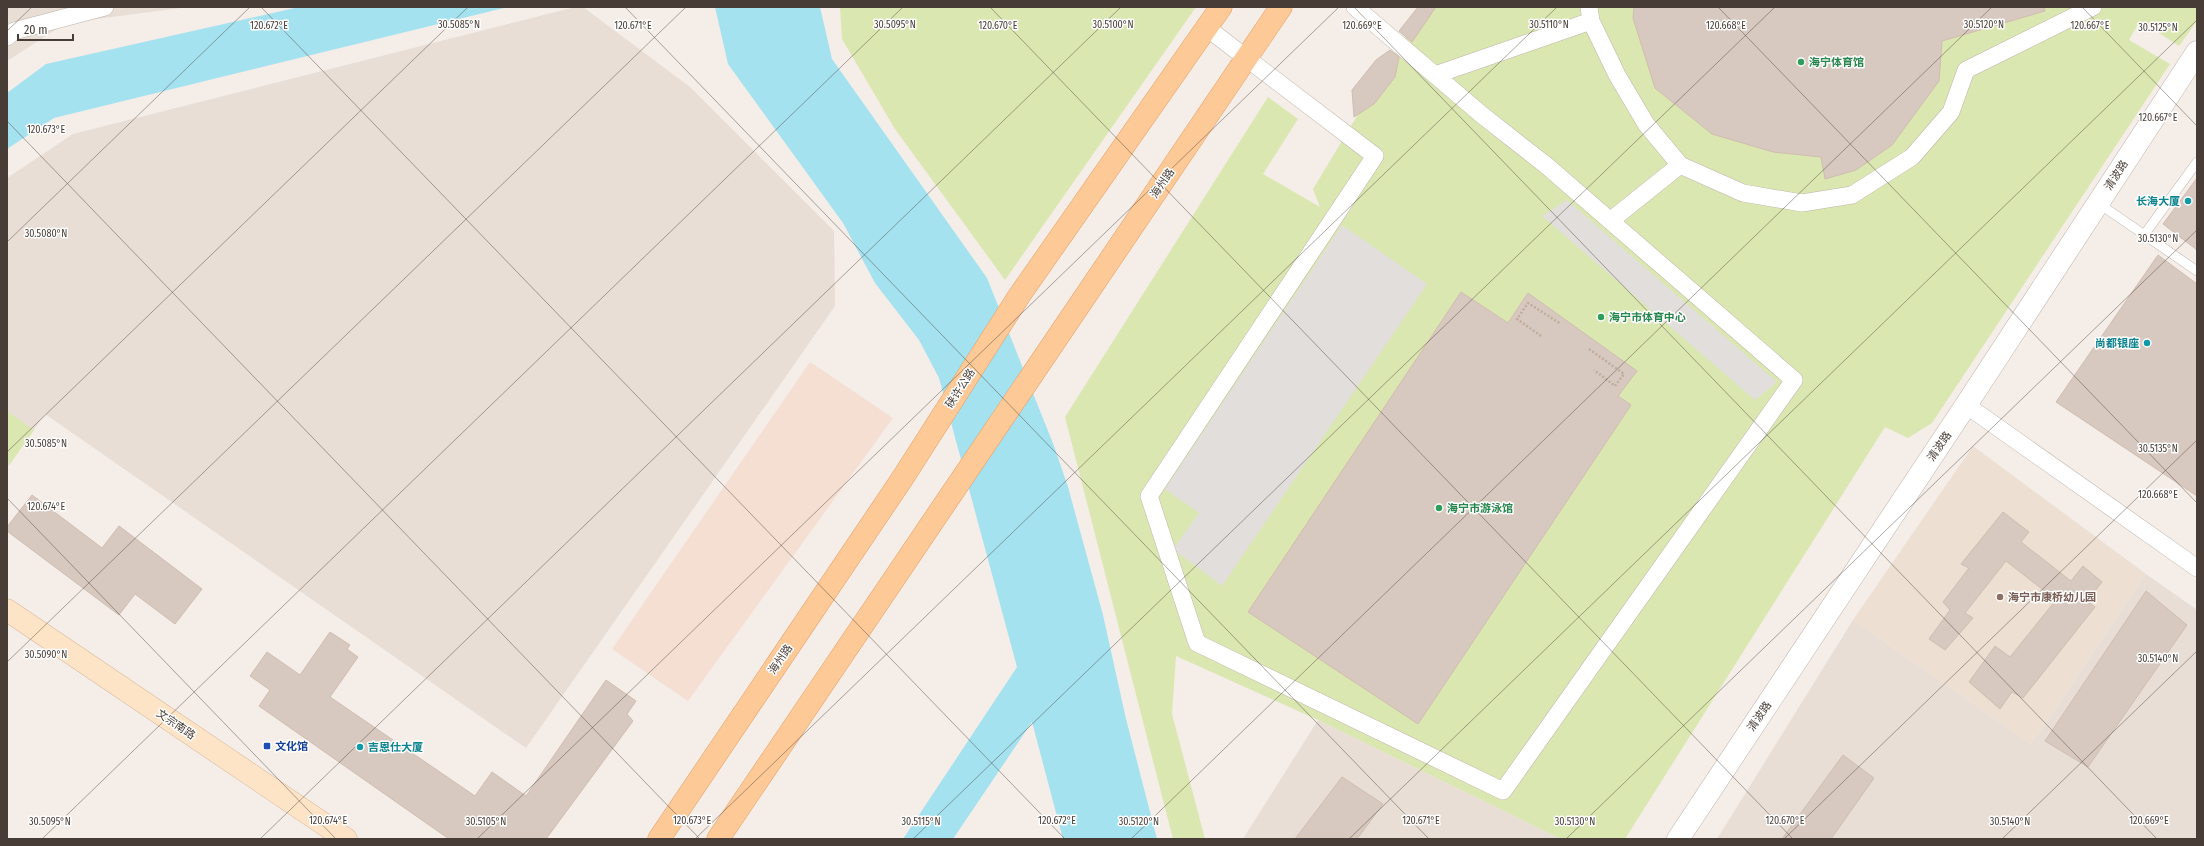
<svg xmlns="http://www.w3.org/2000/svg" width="2204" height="846" font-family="'Fira Sans Condensed','Noto Sans SC',sans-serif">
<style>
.residential{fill:#e8ded6}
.commercial{fill:#f5dfd3}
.education{fill:#eddfd2}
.green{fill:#dbe7b1}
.parking{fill:#e2dedc}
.water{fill:#a5e2f0}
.building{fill:#d8c9c0;stroke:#d0bcb0}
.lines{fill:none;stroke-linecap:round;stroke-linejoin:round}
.service-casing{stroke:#bfb3aa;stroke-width:10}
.minor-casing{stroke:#bfb3aa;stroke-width:18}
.tertiary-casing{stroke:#bfb3aa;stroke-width:23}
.secondary-casing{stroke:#d6b89a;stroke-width:23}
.primary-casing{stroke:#e3a167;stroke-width:23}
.path{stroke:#c1ab9b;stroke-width:2.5;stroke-dasharray:2 2;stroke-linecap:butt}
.service{stroke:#fff;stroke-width:9}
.minor{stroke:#fff;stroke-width:17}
.tertiary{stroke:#fff;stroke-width:22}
.secondary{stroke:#fee4c7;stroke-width:22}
.primary{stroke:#fdc997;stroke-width:22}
.ticks{fill:none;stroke:#473d36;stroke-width:1;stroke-opacity:0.45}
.leisure-dot{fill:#2e9e5b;stroke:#fff;stroke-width:1.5}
.culture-dot{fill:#0f9aa8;stroke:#fff;stroke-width:1.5}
.education-dot{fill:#8d6e63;stroke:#fff;stroke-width:1.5}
.transit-dot{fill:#1a4fb4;stroke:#fff;stroke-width:1.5}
.labels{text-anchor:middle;stroke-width:3;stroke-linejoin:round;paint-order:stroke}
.leisure-label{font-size:11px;font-weight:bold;fill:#27864d;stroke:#fff;text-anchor:start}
.street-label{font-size:11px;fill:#473d36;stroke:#fff}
.culture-label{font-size:11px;font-weight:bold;fill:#0d838f;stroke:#fff;text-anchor:end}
.education-label{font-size:11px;font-weight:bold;fill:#785e54;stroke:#fff;text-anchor:start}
.transit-label{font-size:11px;font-weight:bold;fill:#164399;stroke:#fff;text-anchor:start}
.ticks-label{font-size:10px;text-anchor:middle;fill:#473d36;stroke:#fff;stroke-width:3;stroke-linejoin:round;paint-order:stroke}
</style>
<rect width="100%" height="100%" fill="#f4ede8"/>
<path class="residential" d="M7,7H188L66,23L7,61Z
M575,7H583L690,87L834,231L835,306L526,748L45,414L7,468V178L73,134Z
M2146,574L2197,610V839H1717L1853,620L2031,744Z
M1318,720L1561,839H1243Z"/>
<path class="commercial" d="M810,362L893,418L688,701L612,649Z"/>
<path class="education" d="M1973,446L2146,574L2031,744L1853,620Z"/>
<path class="green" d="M840,7H1196L1005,280L895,129L842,39Z
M1423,7H2197V21L2179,46L2140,21L2129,40L2170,64L1932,423L1908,438L1885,427L1625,839H1561L1318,720L1176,656L1172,714L1205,839H1173L1065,417L1268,97L1298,119L1263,174L1320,207L1313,189Z
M7,411L34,430L10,464L7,462Z"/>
<path class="parking" d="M1567,200L1777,382L1755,400L1542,216Z
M1342,225L1427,284L1222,586L1173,549L1199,513L1165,489Z"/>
<path class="water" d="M299,7H508L54,118L7,149V93L46,64Z
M715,7H820L832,59L987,278L1054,446L1068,487L1103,615L1126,719L1157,839H1063L1032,722L953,839H903L1017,667L939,378L919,340L875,283L843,223L728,64Z"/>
<path class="building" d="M1418,7H1436L1412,42L1399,31Z
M1634,7H2044L2045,11L1942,41L1939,81L1892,145L1856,170L1825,179L1821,157L1773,152L1712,134L1655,88L1633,18Z
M1390,50L1399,57L1395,77L1374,104L1354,117L1352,90L1376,60Z
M2197,178V250L2163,224Z
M2158,255L2197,284V496L2056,402Z
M1461,292L1508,323L1528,293L1637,371L1618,396L1631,405L1418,724L1248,612Z
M32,495L102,548L119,526L202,589L175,624L135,594L119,615L7,531V527Z
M2003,512L2029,532L2021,542L2071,581L2083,566L2102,582L2087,601L2095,607L2023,698L2012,692L2000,709L1969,682L1995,646L2010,657L2056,600L2006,561L1965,613L1973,618L1945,650L1929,639L1950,610L1943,602L1969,568L1961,564Z
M2146,591L2187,625L2088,767L2045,741Z
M330,632L350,645L347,649L358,657L330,697L475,796L492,772L526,796L606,680L636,701L627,714L633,721L546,839H449L259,706L270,690L250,676L267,652L300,675Z
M1843,755L1874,778L1831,839H1782Z
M1342,777L1383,804L1357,839H1295Z"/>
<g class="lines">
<defs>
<path id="service" d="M2098,203L2197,271
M2144,235L2197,162"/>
<path id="minor" d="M1591,21L1617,75L1646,124L1680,165
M1207,28L1375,156L1149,496L1197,643L1503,791L1794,380L1547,166L1482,115L1355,7
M7,37L14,31L105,7
M1435,75L1591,21L1589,7
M1610,221L1680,165L1743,193L1802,203L1852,195L1912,157L1951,112L1966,70L2093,7
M1966,405L2197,568"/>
<path id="tertiary" d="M1678,839L1966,405L2197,52"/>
<path id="secondary" d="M7,610L346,839"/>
<path id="primary" d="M659,839L902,479L1019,296L1221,7
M718,839L1281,7"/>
</defs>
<use href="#service" class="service-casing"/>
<use href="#minor" class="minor-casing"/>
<use href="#tertiary" class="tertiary-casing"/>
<use href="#secondary" class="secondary-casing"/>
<use href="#primary" class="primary-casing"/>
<path class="path" d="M1541,336L1517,319L1528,303L1561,324
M1589,349L1624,374L1615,386L1594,370"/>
<use href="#service" class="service"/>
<use href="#minor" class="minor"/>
<use href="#tertiary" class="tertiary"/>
<use href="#secondary" class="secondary"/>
<use href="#primary" class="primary"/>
</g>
<path class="ticks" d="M261,7L1065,839M625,7L1429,839M990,7L1793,839M1354,7L2157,839M1718,7L2197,503M2082,7L2197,126M7,31L32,7M7,121L700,839M7,242L250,7M7,452L468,7M7,498L336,839M7,662L686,7M42,839L903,7M260,839L1121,7M477,839L1339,7M695,839L1557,7M913,839L1775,7M1131,839L1992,7M1349,839L2197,20M1566,839L2197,230M1784,839L2197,440M2002,839L2197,651"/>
<g class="leisure-dot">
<circle cx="1801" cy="62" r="4"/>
<circle cx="1601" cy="317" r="4"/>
<circle cx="1439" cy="508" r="4"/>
</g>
<g class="culture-dot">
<circle cx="2188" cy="201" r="4"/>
<circle cx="2147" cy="343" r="4"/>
<circle cx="360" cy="747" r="4"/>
</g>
<circle class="education-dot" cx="2000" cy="597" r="4"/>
<rect class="transit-dot" x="263" y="742" width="8" height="8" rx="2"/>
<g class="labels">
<g class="leisure-label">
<text x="1809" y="66">海宁体育馆</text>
<text x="1609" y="321">海宁市体育中心</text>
<text x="1447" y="512">海宁市游泳馆</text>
</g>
<g class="street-label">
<text transform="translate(2116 175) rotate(-57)" y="4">清波路</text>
<text transform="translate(1162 183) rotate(-56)" y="4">海州路</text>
<text transform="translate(960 388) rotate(-57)" y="4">硖许公路</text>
<text transform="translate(1939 446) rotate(-56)" y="4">清波路</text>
<text transform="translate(780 659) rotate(-56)" y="4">海州路</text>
<text transform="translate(1759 716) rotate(-56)" y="4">清波路</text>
<text transform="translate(176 724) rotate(34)" y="4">文宗南路</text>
</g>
<g class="culture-label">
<text x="2180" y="205">长海大厦</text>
<text x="2139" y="347">尚都银座</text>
<text x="368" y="751" text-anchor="start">吉恩仕大厦</text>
</g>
<g class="education-label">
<text x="2008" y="601">海宁市康桥幼儿园</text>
</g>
<g class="transit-label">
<text x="275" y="750">文化馆</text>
</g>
</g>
<g class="ticks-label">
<text x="459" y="28">30.5085°N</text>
<text x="895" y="28">30.5095°N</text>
<text x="1113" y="28">30.5100°N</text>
<text x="1549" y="28">30.5110°N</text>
<text x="1984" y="28">30.5120°N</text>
<text x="269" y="29">120.672°E</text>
<text x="633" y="29">120.671°E</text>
<text x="998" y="29">120.670°E</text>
<text x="1362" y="29">120.669°E</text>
<text x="1726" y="29">120.668°E</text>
<text x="2090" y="29">120.667°E</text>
<text x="2158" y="31">30.5125°N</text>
<text x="2158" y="121">120.667°E</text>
<text x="46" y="133">120.673°E</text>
<text x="46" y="237">30.5080°N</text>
<text x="2158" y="242">30.5130°N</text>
<text x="46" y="447">30.5085°N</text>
<text x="2158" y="452">30.5135°N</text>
<text x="2158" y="498">120.668°E</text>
<text x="46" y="510">120.674°E</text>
<text x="46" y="658">30.5090°N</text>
<text x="2158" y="662">30.5140°N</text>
<text x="328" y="824">120.674°E</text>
<text x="692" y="824">120.673°E</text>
<text x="1057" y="824">120.672°E</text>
<text x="1421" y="824">120.671°E</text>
<text x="1785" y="824">120.670°E</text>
<text x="2149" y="824">120.669°E</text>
<text x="50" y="825">30.5095°N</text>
<text x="486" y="825">30.5105°N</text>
<text x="921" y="825">30.5115°N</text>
<text x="1139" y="825">30.5120°N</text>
<text x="1575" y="825">30.5130°N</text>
<text x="2010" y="825">30.5140°N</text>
</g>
<rect width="2204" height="846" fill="none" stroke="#473d36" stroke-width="16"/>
<path d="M18 34v6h55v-6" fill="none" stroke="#473d36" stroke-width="2"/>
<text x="24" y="34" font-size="12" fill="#473d36" stroke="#ffffff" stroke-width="3" paint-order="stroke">20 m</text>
</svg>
